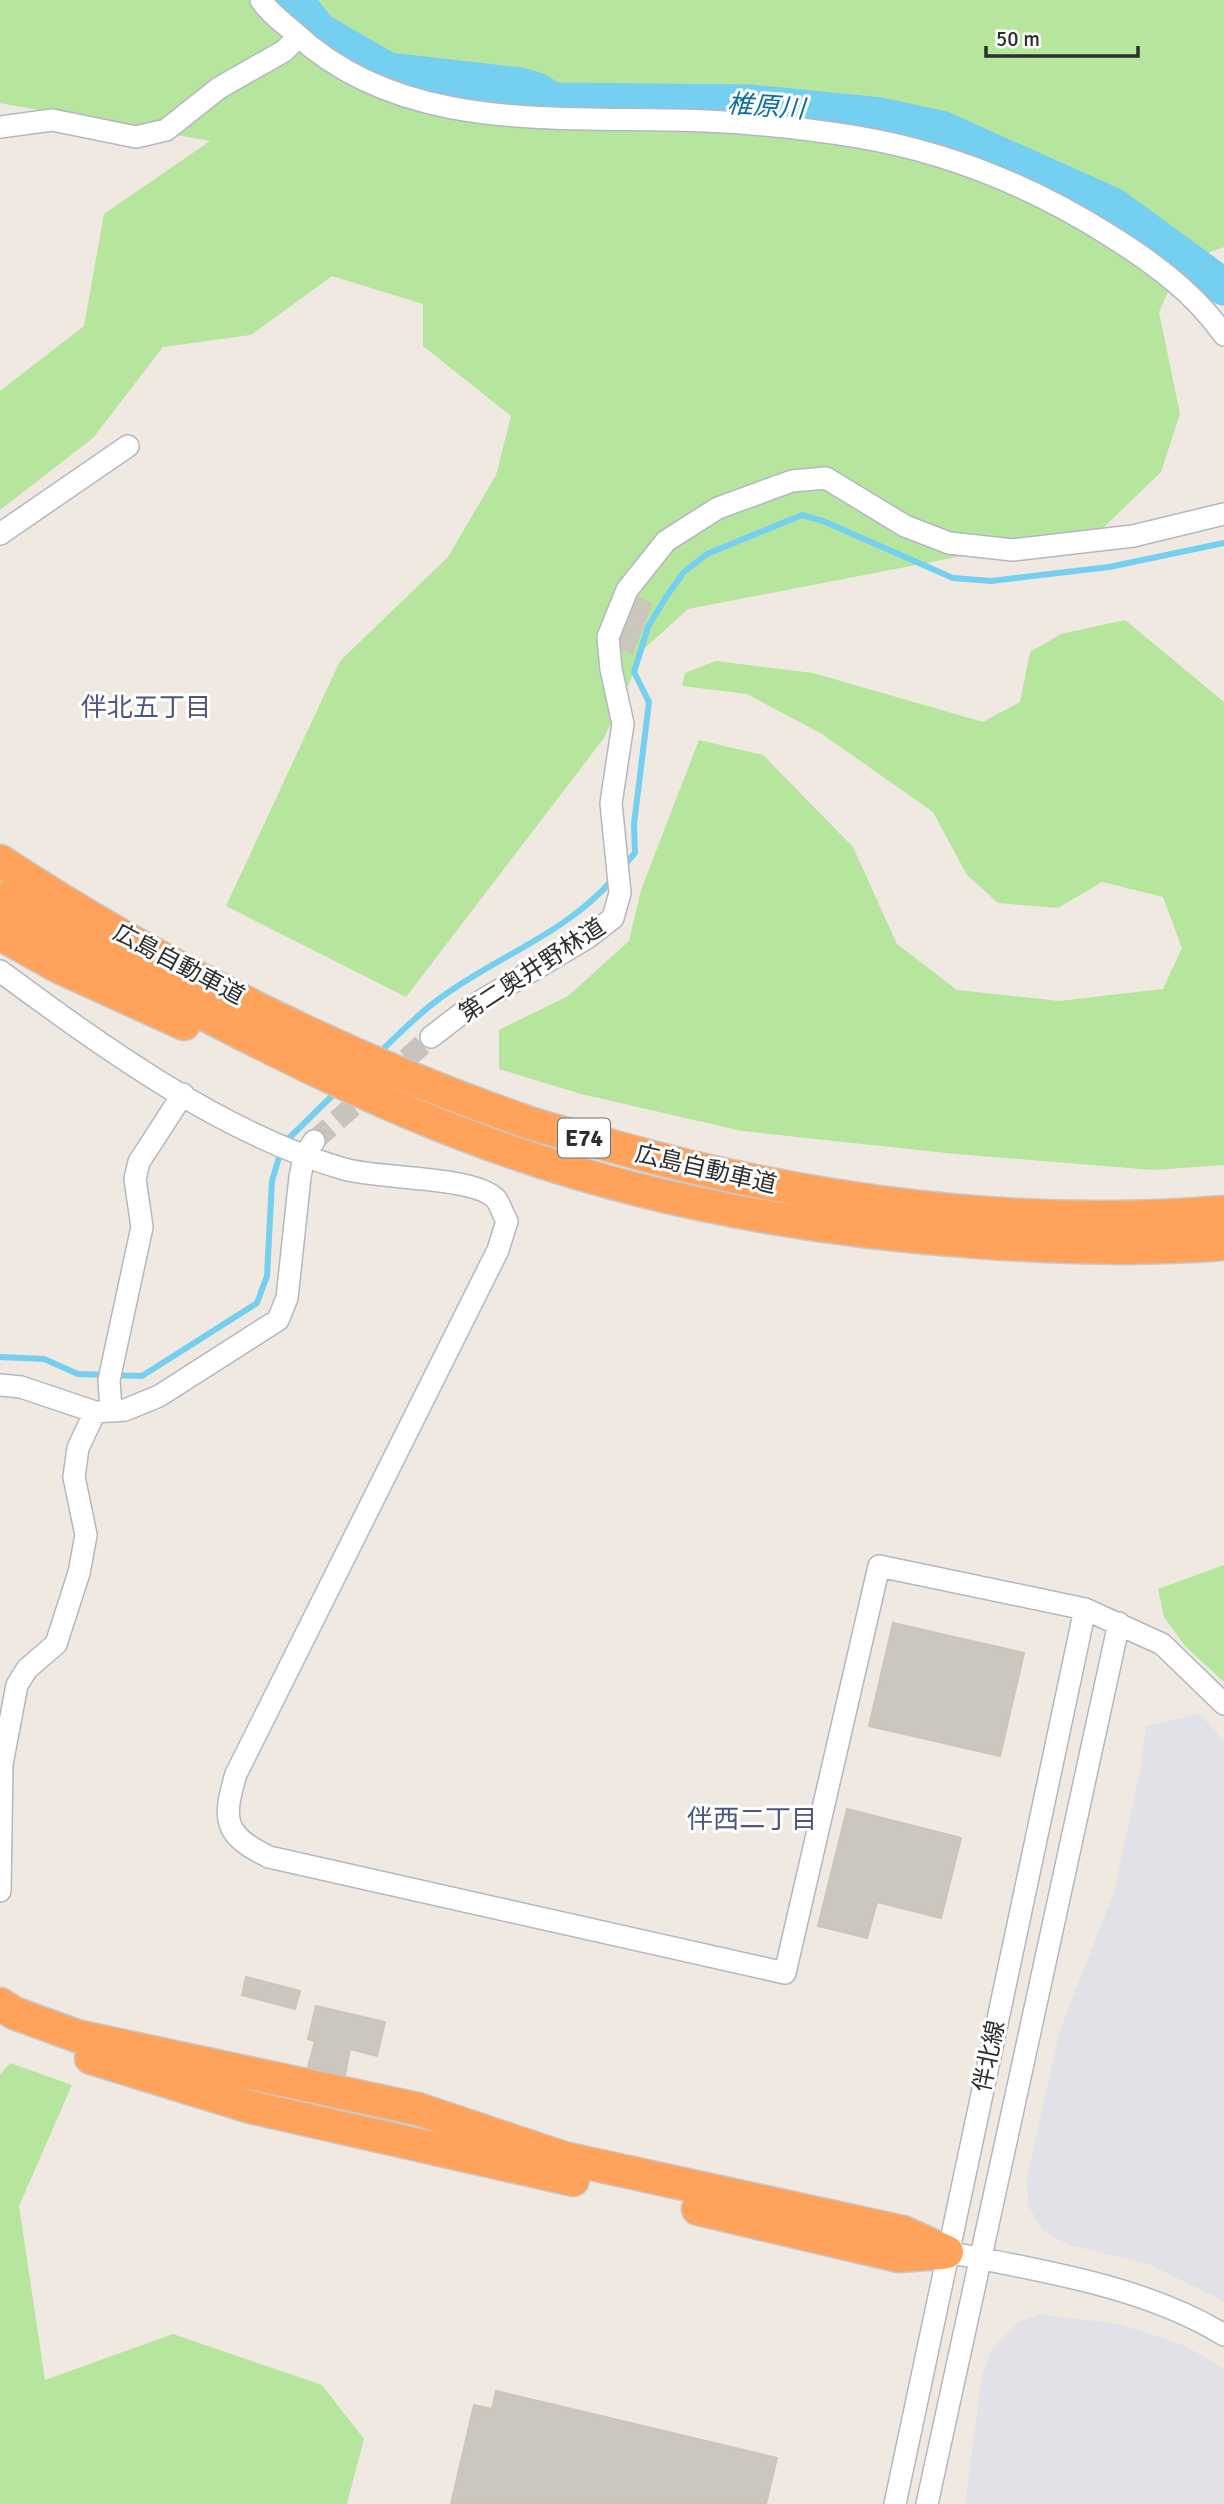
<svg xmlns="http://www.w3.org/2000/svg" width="1224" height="2504" font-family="Signika,'Noto Sans JP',sans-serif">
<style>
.industrial{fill:#e3e1e8}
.green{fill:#b6e59e}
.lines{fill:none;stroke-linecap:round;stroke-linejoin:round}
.stream{stroke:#75cff0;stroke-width:6}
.river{stroke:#75cff0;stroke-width:37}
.building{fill:#cbc7bf;stroke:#cbc5ba;stroke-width:2}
.minor-tunnel{stroke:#c8c4bd;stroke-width:21;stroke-dasharray:21 10;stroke-linecap:butt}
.minor-casing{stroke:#b4b7c1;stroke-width:24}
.highway-casing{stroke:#c9c9c9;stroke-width:35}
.minor{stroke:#fff;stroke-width:21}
.highway{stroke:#ffa35c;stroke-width:32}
.labels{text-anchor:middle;stroke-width:6;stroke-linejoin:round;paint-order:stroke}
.shield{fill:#fff;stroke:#6d6d6d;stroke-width:2}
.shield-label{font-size:23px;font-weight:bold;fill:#2e2e2e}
.street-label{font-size:24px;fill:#2e2e2e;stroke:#fff}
.water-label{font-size:26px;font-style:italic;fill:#0d6fa3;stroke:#fff}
.neighbourhood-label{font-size:26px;fill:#4d5680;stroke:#fff}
</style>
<rect width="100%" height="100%" fill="#efe9e1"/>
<path class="industrial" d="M1200,1714L1224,1741V2301L1151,2265L1069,2245L1043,2231L1028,2205L1027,2177L1060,2030L1114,1892L1141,1767L1146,1726Z
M1039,2314L1118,2324L1184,2345L1224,2369V2504H965L982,2376L991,2350L1018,2322Z"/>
<path class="green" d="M0,0H1224V247L1181,263L1159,312L1180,414L1161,472L1102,529L688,609L645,648L604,738L406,997L226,906L340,661L448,557L496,475L511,416L423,346V304L332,276L251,335L163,347L93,438L0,510V391L84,326L104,214L210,141L0,103Z
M1125,620L1224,702V1165L1153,1170L956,1154L742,1131L581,1094L499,1069V1030L568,996L629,941L641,890L699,740L763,755L853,847L897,944L957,990L1059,1001L1163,989L1182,948L1163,897L1102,882L1058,908L998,903L967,875L933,812L822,734L747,694L682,686L685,673L716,661L813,673L983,722L1020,702L1030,652L1061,634Z
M1224,1565V1682L1185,1646L1164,1617L1158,1589Z
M10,2063L72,2085L19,2206L45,2380L173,2334L322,2385L364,2439L347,2504H0V2075Z"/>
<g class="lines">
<path class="stream" d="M622,868L635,853L634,824L649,702L634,672L648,627L666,597L684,572L707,554L802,515L823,521L953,578L991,581L1109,567L1224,543
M379,1053C397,1036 415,1017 435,1002C492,958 565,935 613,879
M0,1357L44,1359L78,1374L142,1376L257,1303L267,1276L272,1181L283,1144L337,1091"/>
<path class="river" d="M294,0L319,31L388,71L520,86L537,91L552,101L751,103L880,116L941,129L1113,206L1224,287"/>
</g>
<path class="building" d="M638,598L651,604L632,653L622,649L621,639Z
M893,1623L1024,1653L1000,1756L869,1726Z
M847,1809L961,1838L941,1918L877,1902L867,1938L818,1926Z
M246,1977L300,1991L295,2009L242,1995Z
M316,2006L385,2022L377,2056L350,2049L345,2075L308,2067L315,2041L308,2039Z
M496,2391L777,2458L766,2504H451L474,2405L492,2409Z"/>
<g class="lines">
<path class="minor-tunnel" d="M314,1141L431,1037"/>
<defs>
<path id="minor" d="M261,0C269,13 284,23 295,33C405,136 566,115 705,121C755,123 808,129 858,137C947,152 1033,187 1109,235C1152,262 1194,292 1224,335
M0,127L52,120L136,137L166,130L219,88L284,51L298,37
M0,534L128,446
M0,971C103,1047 221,1133 344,1169C378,1179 472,1176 495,1198C500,1203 503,1215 507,1221L498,1250L236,1774C222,1821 224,1835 269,1857L785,1973L879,1566L1085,1609L1162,1644L1224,1704
M431,1037L466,1010L587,938L613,918L620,893L611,803L623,724L611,669L608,637L627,590L666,541L718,508L792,481L826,478L905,526L949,543L1013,550L1133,536L1224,514
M0,1385L21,1387L95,1412L125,1410L159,1396L278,1320L287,1298L300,1177L304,1157L314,1141
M111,1411L109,1380L142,1227L135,1179L139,1162L183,1094
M0,1891L2,1764L17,1685L27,1669L56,1644L79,1573L86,1535L74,1477L78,1448L95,1412
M947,2252C1037,2270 1145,2286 1224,2335
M895,2504L1085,1609
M927,2504L1119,1623"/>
<path id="highway" d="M0,861C160,966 343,1058 524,1121C553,1131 583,1138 612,1146C809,1202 1019,1229 1224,1212
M0,898C62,938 127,973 192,1008C296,1062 401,1114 512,1152C661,1204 820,1231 977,1242C1059,1248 1142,1251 1224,1244
M0,934L59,967L184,1024
M0,2004L14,2013L77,2036L418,2109L564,2158L903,2232L947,2252
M91,2058L250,2107L573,2180
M698,2209L898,2256L942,2253"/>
</defs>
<use href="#minor" class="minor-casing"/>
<use href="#highway" class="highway-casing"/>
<use href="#minor" class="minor"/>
<use href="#highway" class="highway"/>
</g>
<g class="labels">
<rect class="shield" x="558" y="1118.5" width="52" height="39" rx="5"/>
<g class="shield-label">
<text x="584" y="1146">E74</text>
</g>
<g class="street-label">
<text transform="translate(179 964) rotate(28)" y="8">広島自動車道</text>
<text transform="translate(532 970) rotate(-33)" y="8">第二奥井野林道</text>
<text transform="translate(706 1169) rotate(13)" y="8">広島自動車道</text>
<text transform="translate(989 2056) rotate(-78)" y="8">伴北線</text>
</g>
<g class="water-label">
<text transform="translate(766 106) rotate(4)" y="9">椎原川</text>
</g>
<g class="neighbourhood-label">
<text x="146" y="716">伴北五丁目</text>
<text x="752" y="1828">伴西二丁目</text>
</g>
</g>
<path d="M986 46v10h152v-10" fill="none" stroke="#2e2e2e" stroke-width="3.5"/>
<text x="996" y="46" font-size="21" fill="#2e2e2e" stroke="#ffffff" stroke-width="5" paint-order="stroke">50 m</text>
</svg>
